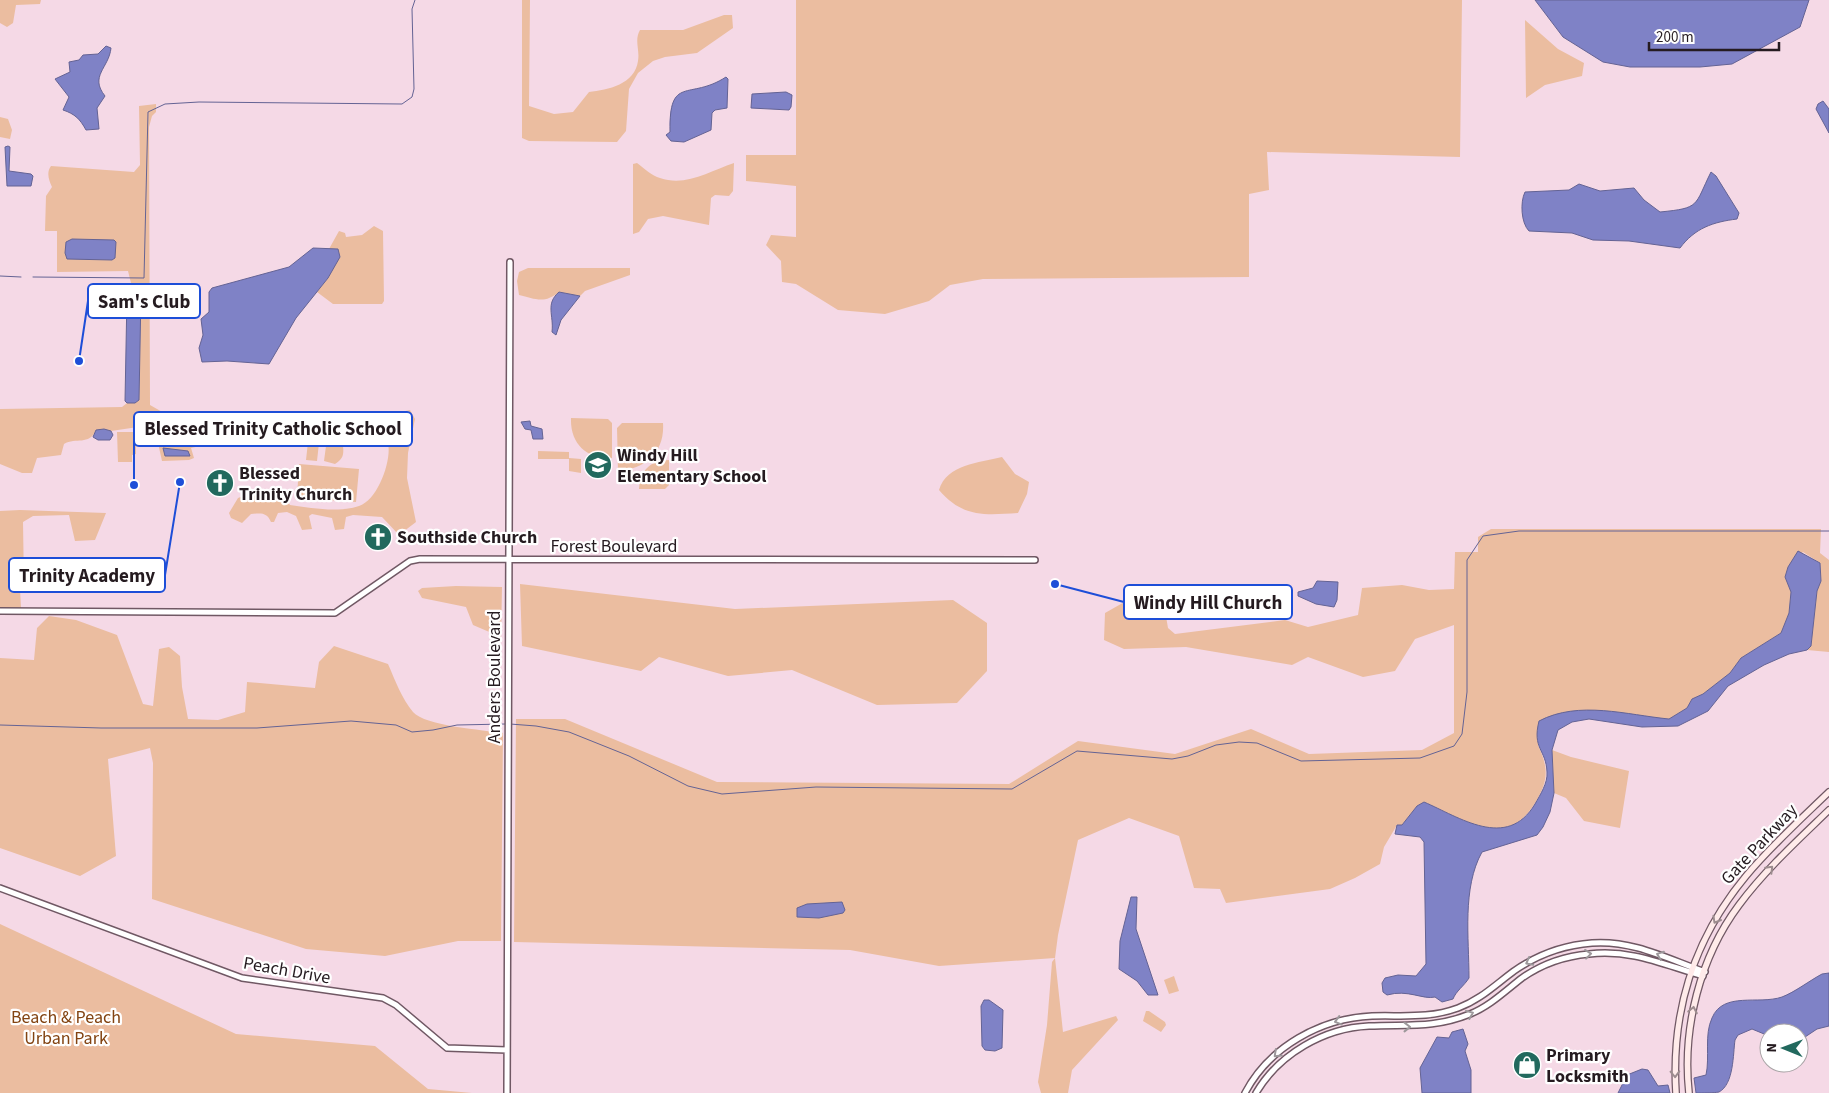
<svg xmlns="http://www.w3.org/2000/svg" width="1829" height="1093" font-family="'Source Sans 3',sans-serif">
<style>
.green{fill:#ebbda0}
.water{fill:#7f82c6;stroke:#646394}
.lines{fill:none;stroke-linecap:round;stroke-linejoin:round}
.stream{stroke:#646394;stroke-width:1}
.tertiary-casing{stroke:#705864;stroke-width:8}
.secondary-casing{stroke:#705864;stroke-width:8}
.tertiary{stroke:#fff;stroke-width:5}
.secondary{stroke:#ffebea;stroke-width:5.5}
.oneway{stroke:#9d8d8f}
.oneway2{stroke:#9d989b}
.labels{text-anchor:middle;stroke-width:4.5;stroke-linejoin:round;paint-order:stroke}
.poi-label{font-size:18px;font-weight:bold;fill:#251b20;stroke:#fff;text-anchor:start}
.street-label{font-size:18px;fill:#251b20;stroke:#fff}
.park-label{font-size:18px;fill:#824311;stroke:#fff}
.leader{fill:none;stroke:#1d4ed8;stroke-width:2}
.callout-dot{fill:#1d4ed8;stroke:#fff;stroke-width:2}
.callout{fill:#fff;stroke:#1d4ed8;stroke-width:2}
.callout-label{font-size:19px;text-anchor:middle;font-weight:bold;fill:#251b20}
</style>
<rect width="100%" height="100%" fill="#f5d9e6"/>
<path class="green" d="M0,0H41L40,4L16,5L13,23L7,27L0,23Z
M522,0H530L529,106L554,114L573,112L589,92C608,90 635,84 638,61C640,49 634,41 640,30H683L724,15H732L733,28L697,53L665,57L653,61L638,73L629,89L626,131L617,142L529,141L522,138Z
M796,0H1462L1460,157L1267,152L1269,190L1249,194V277L983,279L950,285L929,301L885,314L838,310L796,284L782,282L781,261L766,245L771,235L796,237V186L746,181V155H796Z
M1525,20L1558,49L1584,63L1582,76L1545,85L1526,98Z
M156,104V112L152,116L149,127L150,405L164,413L392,414L410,410L415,419L408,453L407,478L416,522L399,535L382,517L353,515L346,517L344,529L335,530L332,518L312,514L309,516L312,529L302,530L296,516L287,512L278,513L274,522H271C267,512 261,513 251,514L242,523L231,518L229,513L238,498L248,494L281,493L290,505C311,508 338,513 359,506C378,500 392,460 388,443C388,438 383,433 380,430L317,436L300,441L282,422L240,420C240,422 241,425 240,428C237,439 201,446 191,448L194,458L189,460L162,461L158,443V431L138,427L111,431L96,430C89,446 76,437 64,444L61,455L37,458L32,473H22L0,464V409L122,407L127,403H135L139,400L141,293L138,288L142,285L131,283L128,271L57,272V231H45L46,196L52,187C49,180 46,173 51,166L134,172L140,165L139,106Z
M0,117L8,119L12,130L10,139L0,137Z
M637,163C644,168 652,176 660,178C686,187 710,171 734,163L733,191L729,196L715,195L711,198L709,225L663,216L648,219L639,232L633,234V164Z
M374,226L383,231L384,301L382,304H333L317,292L328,278L338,249H329L339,231L345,233L346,237L362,235Z
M528,268H630V275L585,291L580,296L559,292C545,304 535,299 519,295L517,281L519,272Z
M571,418L608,419L612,423V458C587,459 570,444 571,418Z
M622,423H663C665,452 646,469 618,471L617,428Z
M117,432H136V454L132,455V462H118Z
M308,442L319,443L317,461L306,460Z
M326,446H343C344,455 343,459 335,464L324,461Z
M538,451L569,452V458L581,459V473L569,471V459H538Z
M1002,457L1015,474L1029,482L1027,494L1018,513C985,515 963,518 939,490C947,464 979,463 1002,457Z
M590,459H608V471H590Z
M669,460V485L665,489H639C641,469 650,461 669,460Z
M299,464L359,469L356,502L297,498Z
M20,510L106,513L95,540L75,541L69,515L33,516L23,522L24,585L20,589L21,608H0V511Z
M1491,529H1821L1820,553L1829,560V652L1807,650L1811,646L1817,591L1821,581L1820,563L1803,552L1788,567L1785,577L1791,592L1789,613L1781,633L1741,658L1730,673L1703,694L1692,699L1687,708L1669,719L1600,710L1579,711L1538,745C1547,765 1549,777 1539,796C1509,854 1467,821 1424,802L1417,806L1402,825H1397L1384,847L1380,864L1355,878L1330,889L1226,903L1220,889L1194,888L1179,836L1129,818L1078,840L1058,935L1055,958L1063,1032L1116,1016L1118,1020L1072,1070L1068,1093H1041L1038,1082L1047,1025L1052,962L1055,958L939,966L850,950L514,942L516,719H565L717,782L1009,784L1078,741L1175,754L1251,729L1309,754L1422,750L1454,733V625L1415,639L1395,671L1363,677L1308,657L1292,665L1186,647L1124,649L1104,640L1105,613L1135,596L1162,593L1168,628L1175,634L1285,620L1308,627L1358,615L1362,588L1402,585L1429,590L1454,589L1455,552H1478V537Z
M520,584L735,609L953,600L987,623V671L957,703L877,705L792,670L728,676L659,657L641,671L522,646Z
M456,586L502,587L501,637L473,625L466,607L422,598L418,591L422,588Z
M49,616L76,620L117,635L143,704L153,706L159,649L169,647L180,656L182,687L188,719L218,720L245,712L247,682L315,688L319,662L334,646L388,664C395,680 402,699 413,712C425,726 484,730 503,733L501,941H458L385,956L306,949L152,899L153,763L150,748L108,759L116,856L80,876L0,848V658L34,660L37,628Z
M1552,750L1571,757L1629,771L1620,828L1584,821L1566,798L1554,793Z
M0,924L236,1034L375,1046L428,1089L472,1093H0Z
M1174,976L1179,991L1169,994L1164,980Z
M1146,1011H1149L1165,1022L1166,1025L1161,1032L1143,1021Z"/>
<path class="water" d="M1535,0H1809L1800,27L1732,64L1700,67H1630L1603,62L1563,37Z
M106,46L111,48C109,68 89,76 105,96L97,108L99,129L86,130C80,119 75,114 63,110L69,97L55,79L70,72L69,62L79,60L83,55L98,54Z
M726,77L728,79L727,108L715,110L712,113L711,130L684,142L671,141L666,135L670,132C669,74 689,101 726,77Z
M786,92L792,95L791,107L789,110L751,108L752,94Z
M1823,101L1829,109V133L1816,109L1818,104Z
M8,146L10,147L9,171L31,174L33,176L31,186H7L5,147Z
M1711,172L1716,176L1739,213L1737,219C1713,222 1695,228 1680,248L1629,241L1593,240L1572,233L1529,231C1521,223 1520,202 1525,192L1569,190L1579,184L1600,191L1634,188L1644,200L1660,212C1701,208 1694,206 1711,172Z
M72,239L114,240L116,242L115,258L112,260L67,259L65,253L66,242Z
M313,248L338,249L340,257L328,278L296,318L269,364L227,361L202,362L199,348L203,335L201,319L209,312V292L212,288L289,267Z
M138,288L141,293L139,400L135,403H127L125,401L127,295L131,289Z
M559,292L580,296L561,320L556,335L552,332C554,315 545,304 559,292Z
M530,421L531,426L542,429L543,439H533L531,430L525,429L521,422Z
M104,429L111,431L113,435L110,440H98L93,437L96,430Z
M163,448L188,451L190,456H165Z
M1798,551L1820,563L1821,581L1817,591L1811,646L1807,650L1789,654L1764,665L1728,686L1708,711L1678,726L1642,727L1589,719L1572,722L1558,730L1552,750L1554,793L1550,812L1543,827L1537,835L1482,852C1462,888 1469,938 1469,978C1464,986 1456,991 1453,999L1442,1002L1435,997C1423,1000 1408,989 1387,995L1383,992L1382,983L1385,978L1398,975L1416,976L1426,964L1424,842L1420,837L1395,834L1397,825H1402L1417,806L1424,802C1459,817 1507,851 1535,804C1540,795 1548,783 1547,772C1546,749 1532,749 1539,721C1579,700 1627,715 1669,719L1687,708L1692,699L1703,694L1730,673L1741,658L1781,633L1789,613L1791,592L1785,577L1788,567Z
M1317,581L1338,582L1337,600L1334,607L1316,604L1298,596V592L1313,588Z
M1131,897H1137L1136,929L1158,995H1148L1137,981L1119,969L1120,941Z
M842,902L845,910L843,913L819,918L797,917V908L807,904Z
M1829,973V1026L1817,1029L1799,1041V1033H1769V1036L1752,1029L1738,1035L1735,1040C1733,1054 1734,1084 1719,1092C1714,1093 1702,1093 1696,1093L1694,1078L1706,1075C1710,1057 1704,1035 1712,1018C1723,991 1759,1005 1782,997C1795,992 1809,981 1822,974Z
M984,1000H989L1003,1010L1002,1048L995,1051L985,1050L982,1046L981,1006Z
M1463,1029L1468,1044L1465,1051L1471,1070V1093H1422L1420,1068L1437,1037L1449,1038L1452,1032Z
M1642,1069L1648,1070L1658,1086L1668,1085L1670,1093H1618L1627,1075Z"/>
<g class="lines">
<path class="stream" d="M0,276L21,277
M33,277L144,278L148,112L165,104L199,102L402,104L412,97L414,89L412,9L415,0
M510,724L536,726L569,732L629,756L688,786L722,794L816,787L1012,789L1077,751L1172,759L1188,756L1216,745L1239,742L1257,743L1301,761L1420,758L1454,746L1462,734L1467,692V560L1483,536L1519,531H1829
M0,725L101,728H257L351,721L396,725L412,732L433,730L457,725L506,724"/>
<defs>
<path id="tertiary" d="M0,611L335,613L410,561L420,559L1035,560
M0,888L242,978L383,998L396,1005L447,1048L507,1050
M507,1093L510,262
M1245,1093C1269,1047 1321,1018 1372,1016C1402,1015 1428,1019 1458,1008C1480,1000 1495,985 1514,971C1537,955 1565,945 1592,943C1633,940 1668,959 1705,972
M1256,1093C1279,1054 1324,1028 1369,1026C1406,1024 1433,1029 1470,1014C1490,1006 1505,991 1522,978C1542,964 1566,956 1589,954C1632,949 1664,965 1703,976"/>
<path id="secondary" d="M1676,1093C1671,1011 1693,940 1746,876C1771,846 1801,819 1829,792
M1689,1093C1682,1028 1700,957 1739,905C1765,870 1798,840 1829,810"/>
</defs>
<use href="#tertiary" class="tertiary-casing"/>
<use href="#secondary" class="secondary-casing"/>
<use href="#tertiary" class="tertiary"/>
<use href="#secondary" class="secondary"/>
</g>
<defs><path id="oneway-chevron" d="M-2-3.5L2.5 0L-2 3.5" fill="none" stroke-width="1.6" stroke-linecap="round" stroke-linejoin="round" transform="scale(1.25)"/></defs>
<g class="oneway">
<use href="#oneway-chevron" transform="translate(1770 869) rotate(-45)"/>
<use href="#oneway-chevron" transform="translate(1716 920) rotate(120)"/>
<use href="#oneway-chevron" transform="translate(1693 1010) rotate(-79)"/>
<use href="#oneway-chevron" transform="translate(1675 1074) rotate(88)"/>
</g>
<g class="oneway2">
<use href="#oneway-chevron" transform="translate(1588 954) rotate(-7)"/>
<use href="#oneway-chevron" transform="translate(1660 955) rotate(-159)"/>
<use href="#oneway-chevron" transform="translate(1529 962) rotate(152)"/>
<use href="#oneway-chevron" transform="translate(1470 1014) rotate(-22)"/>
<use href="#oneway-chevron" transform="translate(1338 1021) rotate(164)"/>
<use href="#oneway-chevron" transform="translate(1407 1027)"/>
<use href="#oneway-chevron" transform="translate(1277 1054) rotate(137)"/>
</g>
<defs>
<symbol id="school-disc" viewBox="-11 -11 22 22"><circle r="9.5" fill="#22695e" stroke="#fff"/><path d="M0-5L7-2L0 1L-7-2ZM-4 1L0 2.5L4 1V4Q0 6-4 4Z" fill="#fff"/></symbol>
<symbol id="church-disc" viewBox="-11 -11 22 22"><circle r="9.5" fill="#22695e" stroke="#fff"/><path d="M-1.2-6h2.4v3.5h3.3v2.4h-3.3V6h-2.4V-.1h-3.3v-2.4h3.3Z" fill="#fff"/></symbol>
<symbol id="shop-disc" viewBox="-11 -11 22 22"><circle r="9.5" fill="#22695e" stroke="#fff"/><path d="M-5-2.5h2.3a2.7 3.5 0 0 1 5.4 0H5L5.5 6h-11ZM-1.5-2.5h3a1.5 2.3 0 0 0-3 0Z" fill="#fff"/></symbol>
</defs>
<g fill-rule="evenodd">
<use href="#school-disc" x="582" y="449" width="32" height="32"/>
<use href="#church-disc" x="204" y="467" width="32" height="32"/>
<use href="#church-disc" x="362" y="521" width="32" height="32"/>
<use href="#shop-disc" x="1511" y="1049" width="32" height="32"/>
</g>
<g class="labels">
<g class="poi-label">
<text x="617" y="461">Windy Hill<tspan x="617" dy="21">Elementary School</tspan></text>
<text x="239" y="479">Blessed<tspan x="239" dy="21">Trinity Church</tspan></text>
<text x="397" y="543">Southside Church</text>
<text x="1546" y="1061">Primary<tspan x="1546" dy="21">Locksmith</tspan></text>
</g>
<g class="street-label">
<text x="614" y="552">Forest Boulevard</text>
<text transform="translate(494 677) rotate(-90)" y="6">Anders Boulevard</text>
<text transform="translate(1759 844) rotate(-47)" y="6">Gate Parkway</text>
<text transform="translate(287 970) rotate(10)" y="6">Peach Drive</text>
</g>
<g class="park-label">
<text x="66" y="1023">Beach &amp; Peach<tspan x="66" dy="21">Urban Park</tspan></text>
</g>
</g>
<path class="leader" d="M79 361L88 301M134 485L134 429M180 482L165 575M1055 584L1124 602"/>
<g class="callout-dot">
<circle cx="79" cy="361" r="5"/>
<circle cx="134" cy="485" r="5"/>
<circle cx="180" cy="482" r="5"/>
<circle cx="1055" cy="584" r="5"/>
</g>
<g class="callout">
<rect x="88" y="284" width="112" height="34" rx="5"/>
<rect x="134" y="412" width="278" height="34" rx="5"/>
<rect x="9" y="558" width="156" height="34" rx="5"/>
<rect x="1124" y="585" width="168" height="34" rx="5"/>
</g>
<g class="callout-label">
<text x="144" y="308">Sam's Club</text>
<text x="273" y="435">Blessed Trinity Catholic School</text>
<text x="87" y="582">Trinity Academy</text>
<text x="1208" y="609">Windy Hill Church</text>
</g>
<g transform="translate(1784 1048) rotate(271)"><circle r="24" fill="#ffffff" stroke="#a8a4a6"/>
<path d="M0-4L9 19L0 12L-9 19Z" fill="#22695e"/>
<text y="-8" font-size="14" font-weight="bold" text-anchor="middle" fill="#251b20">N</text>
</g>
<path d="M1649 42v8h130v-8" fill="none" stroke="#251b20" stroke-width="2.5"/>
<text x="1656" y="42" font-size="15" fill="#251b20" stroke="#ffffff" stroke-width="4" paint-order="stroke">200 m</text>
</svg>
